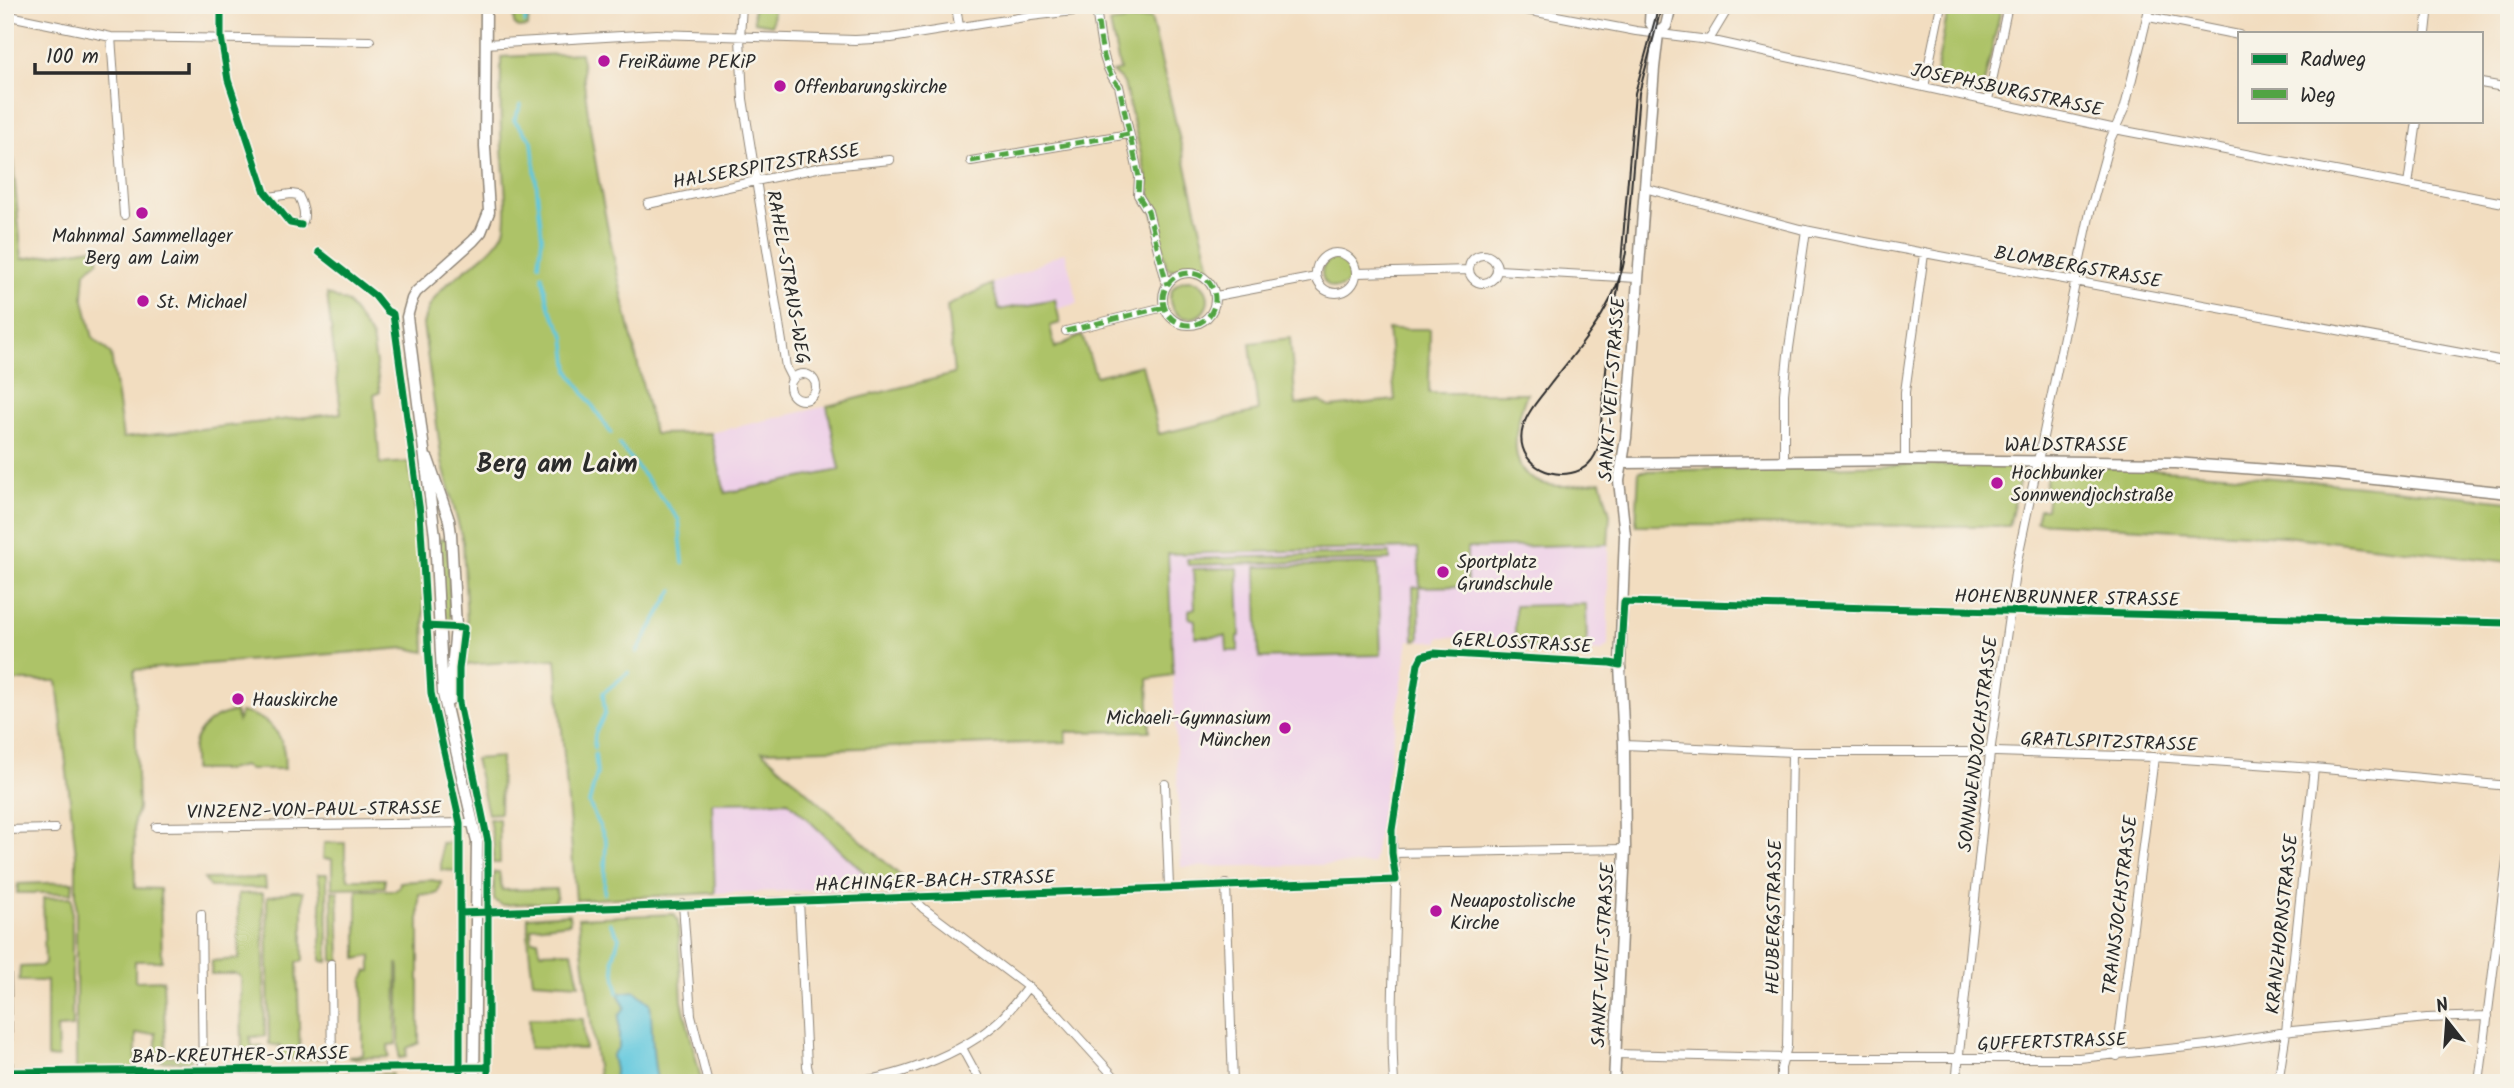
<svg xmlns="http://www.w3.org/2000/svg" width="2514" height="1088" font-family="Kalam,sans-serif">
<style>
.built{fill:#eed0e8}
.green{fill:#adc367;stroke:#6c7749;stroke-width:2}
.water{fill:#61c8de;stroke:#467a84;stroke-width:2}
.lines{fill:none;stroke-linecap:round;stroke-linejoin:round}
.stream{stroke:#61c8de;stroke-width:3.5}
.minor-casing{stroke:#8e8476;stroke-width:10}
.tertiary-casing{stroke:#8e8476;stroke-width:13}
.minor{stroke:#fff;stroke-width:8}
.tertiary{stroke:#fff;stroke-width:10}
.tram{stroke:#2b2b2b;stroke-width:2}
.quiet{stroke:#51a443;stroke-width:5;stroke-dasharray:10 5;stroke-linecap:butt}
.cycleway-casing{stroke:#f7f3e8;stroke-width:11}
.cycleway{stroke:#00873e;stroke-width:7}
.poi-dot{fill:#b5179e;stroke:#f7f3e8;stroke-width:2.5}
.labels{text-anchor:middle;stroke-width:5;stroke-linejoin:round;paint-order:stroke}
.poi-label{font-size:19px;fill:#2b2b2b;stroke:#f7f3e8;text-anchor:start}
.street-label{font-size:19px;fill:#2b2b2b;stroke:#f7f3e8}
.district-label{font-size:26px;font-weight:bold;fill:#2b2b2b;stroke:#f7f3e8}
</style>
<rect width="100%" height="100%" fill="#f7f3e8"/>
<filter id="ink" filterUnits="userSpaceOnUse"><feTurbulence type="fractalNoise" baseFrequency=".0143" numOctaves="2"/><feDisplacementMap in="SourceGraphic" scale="14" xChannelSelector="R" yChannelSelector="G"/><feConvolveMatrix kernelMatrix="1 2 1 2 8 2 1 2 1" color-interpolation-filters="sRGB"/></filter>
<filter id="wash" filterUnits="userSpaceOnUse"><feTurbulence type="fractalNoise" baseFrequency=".00686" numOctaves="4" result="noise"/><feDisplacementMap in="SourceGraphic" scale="28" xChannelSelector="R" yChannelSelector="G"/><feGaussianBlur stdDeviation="1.57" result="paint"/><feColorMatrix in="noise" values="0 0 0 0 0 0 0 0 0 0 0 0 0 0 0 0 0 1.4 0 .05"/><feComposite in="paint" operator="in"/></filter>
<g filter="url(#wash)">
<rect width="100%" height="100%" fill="#f2ddc0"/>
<path class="built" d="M1065,252L1078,303L1057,309L1060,323L1005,336L992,284Z
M827,406L840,470L725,493L711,433Z
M1608,544V646L1601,652L1519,646V639L1439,637V642L1409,640L1373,864L1181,867L1168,554Z
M788,801L868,876L869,889L715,893L711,802Z"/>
<path class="green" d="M515,5H529L528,27L518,28L514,24Z
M753,5H773L772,25L754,22Z
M1949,5H2002L1983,88L1935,78Z
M1151,18L1211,272L1208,275C1187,261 1181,275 1167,268L1151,202L1144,191L1148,183L1124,83L1112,72L1120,70L1110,23Z
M581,53C593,182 625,308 654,434L711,433L725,493L840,470L827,406L954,374L947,306L992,284L999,310L1055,299L1060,323L1050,326L1055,348L1082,335L1096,376L1142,365L1159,434L1258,411L1250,343L1290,338L1296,405L1320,401L1330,407L1395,400L1388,329H1430L1429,393H1527C1513,430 1502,483 1558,486C1573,487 1587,483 1601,481L1610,514L1608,544L1467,548V586L1420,587L1418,548L1168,554L1173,675L1148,679L1150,731L1066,732V742L762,751L914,888L869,889L868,876L788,801L712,802L715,893L576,900L556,659L464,665L467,624L463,542L442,462L423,324C434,276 482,270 503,233C511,219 501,152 501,132C500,107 501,82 501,57Z
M5,77L22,259L99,247L98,261L85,272L83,296L93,338L111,354L123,438L341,413L327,294L348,303L372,338L380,392L374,395L380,464L409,462L423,567L425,652L406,648L134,670L138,809L134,820L135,888L160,889L162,961H135V981L163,980L166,1056L191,1057L190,1062L156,1061V1033L136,1034V1083H76V855L57,681H5Z
M1322 273a15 15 0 1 1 30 0a15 15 0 1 1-30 0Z
M1170 299a19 19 0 1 1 38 0a19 19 0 1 1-38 0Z
M1900,465H2023L2009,526L1636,525L1639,471Z
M2049,465C2203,469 2356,485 2509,501V562L2284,536L2036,522L2039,509H2046L2048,493L2044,492Z
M447,538L451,625L443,624L438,540Z
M1390,553V560L1188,565L1187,559Z
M1378,564L1381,655L1259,658L1256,567Z
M1238,568L1240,636H1238V651H1227L1226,636L1195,637V620L1189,618V610L1195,608L1193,569Z
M1413,587H1419L1420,639L1414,640Z
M1586,604L1587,650L1519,646V639H1515V606Z
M235,712L238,721L241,712C263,716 282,729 284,753C285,759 284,765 285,769H250L243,766L228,770H193C194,765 192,756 193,748C197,727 215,714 235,712Z
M501,757L500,813L488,814L475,759Z
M489,819H499L500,863H493L494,846Z
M458,842L459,871L441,870V843Z
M324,843H345V860L348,879H385V887L332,888V859H323Z
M494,872H499L502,890L556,889L557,897L554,902L502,905L494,900Z
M318,874H327L328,962L321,961V891Z
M265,878L266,888L210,887L204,879Z
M432,880L441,882L438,893L432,895L419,894V1043L407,1048L406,1057L399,1058V964H397L396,1044L388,1045L389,1057L349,1058V1056L363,1055V979L367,971H371V956L357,959V890H395L399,888L400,882Z
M73,882L72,893H17L18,884Z
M293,891H303V961L297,962L300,1055L325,1056L322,1058L282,1059L281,1046L269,1044L267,897Z
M332,891L338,892L340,962L333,961Z
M263,893L265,1036L250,1037L252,1046L264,1047V1054L242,1056L241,977L237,974H211L212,961L239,959L238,894Z
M72,897V1027L57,1028L58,1058L47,1057V981H19L20,967L41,966L45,964L43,898Z
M569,914L570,923L534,927L531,929L532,940H538L540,952L572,951L579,984L533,981C530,959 527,940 528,917Z
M674,914L678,921L682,1001L702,1083H599L578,918Z
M529,1018L583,1019L585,1049L529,1048Z
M345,1074H392L390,1083H361L360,1079L340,1077Z
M215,1075H258L257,1083L216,1082Z"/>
<path class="water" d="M635,991L650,1003C653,1029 651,1058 658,1083H614L615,1070L612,1056L619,1047V1016L625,1007L618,993Z"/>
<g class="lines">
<path class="stream" d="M525,23L526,5
M521,105L514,120L532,141L542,238L539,264
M542,275L549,307L565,336L569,371L611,433
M619,444L679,520L683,563
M637,652L673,590
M594,748L595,734L605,713L603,693L629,672
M595,754L597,773L589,803L606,841L604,894
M610,923L619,937L613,959L618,993"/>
</g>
</g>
<g filter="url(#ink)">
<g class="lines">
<defs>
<path id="minor" d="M221,5V37L228,80L265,192L290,223L301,225C307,217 303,204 298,195L291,194L269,197
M742,5L740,38L743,99L786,367L792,379
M956,5L959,27
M1499,5L1636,31L1709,40L2125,131L2509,204
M1096,8C1100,33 1101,67 1119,86L1139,177L1138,195L1148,211L1167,285
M5,15L111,37L370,41
M2149,17L2239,35
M2426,33L2429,5
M111,37L124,215
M1709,40L1730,5
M485,44L656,34L855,40L891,38L1031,16L1125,5
M2481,83L2509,88
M1924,87L1941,5
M1988,100L2008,5
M971,161L1129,134
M2408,185L2417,121
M1644,188L1800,229L1865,242L2509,362
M648,204L822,167L890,160
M1316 273a20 20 0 1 1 40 0a20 20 0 1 1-40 0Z
M1469 269a14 14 0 1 1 28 0a14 14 0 1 1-28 0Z
M1498,270L1637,278
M1163 299a26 26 0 1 1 52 0a26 26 0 1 1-52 0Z
M1357,273L1469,270
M1216,296L1316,277
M1066,331L1164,307
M790 387a13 13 0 1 1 26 0a13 13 0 1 1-26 0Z
M1905,460V392L1924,254
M1784,461V394L1788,355L1806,230
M1624,602L2509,623
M1624,745L1792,752H1996L2154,757L2314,768L2509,786
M1165,784L1169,887
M156,827L473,823
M5,830L55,829
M1392,853L1625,849
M1226,884L1233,1083
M911,896L923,908L1028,987L1060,1017L1120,1083
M799,900L807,1066L810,1078L817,1083
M683,904L691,1015L708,1083
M476,912L1396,880
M201,914L203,1083
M6,915L9,1083
M331,964L332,1083
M962,1048L981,1083
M1615,1054L1784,1058H2079L2208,1045L2292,1031L2427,1018L2488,1016
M2117,1056L2154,757
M5,1072L474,1067
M842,1083C893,1080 962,1055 1000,1020C1010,1010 1019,998 1028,987
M1394,1083C1390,1016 1395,950 1396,884C1396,866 1392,849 1392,830L1418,664L1422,656L1434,653L1610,663L1620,665
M1781,1083V1068L1787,1047L1792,752
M1956,1083L1990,753L2016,566L2090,212L2110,140L2125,107L2150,5
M2278,1083L2286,1032L2314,768
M2479,1083L2509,845"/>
<path id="tertiary" d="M1651,5L1650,22L1658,34
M428,459L449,520L451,534L456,627L449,701
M1622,463L1905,460L2175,463L2336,475L2509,493
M474,1083L477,841L443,694L435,536L407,317L412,299L416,292L473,241L481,232L489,212L485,147L486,5
M1614,1083L1625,849L1624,745L1620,665L1625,535L1619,481L1626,438L1654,68L1658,34L1666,26L1671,5"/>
</defs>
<use href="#minor" class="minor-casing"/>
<use href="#tertiary" class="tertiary-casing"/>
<use href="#minor" class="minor"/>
<use href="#tertiary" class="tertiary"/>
<path class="tram" d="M1659,5L1635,93L1620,276L1608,349L1599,445C1595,459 1586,470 1571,473C1543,479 1514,457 1523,427C1527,412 1540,398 1549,386C1581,345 1618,305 1626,252L1639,93L1662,5"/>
<path class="quiet" d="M1096,8C1100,33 1101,67 1119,86L1139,177L1138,195L1148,211L1167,285
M971,161L1129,134
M1163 299a26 26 0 1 1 52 0a26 26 0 1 1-52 0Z
M1066,331L1164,307"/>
<defs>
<path id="cycleway" d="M221,5V37L228,80L265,192L290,223L301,225
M319,252L375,296L387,311L393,314L420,513L431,693L460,823V1083
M426,626L464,628L459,669V703L488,842V1083
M461,913L1396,880L1392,853V830L1418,664L1422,656L1434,653L1610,663L1620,665L1624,602L2509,623
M5,1072L488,1067"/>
</defs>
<use href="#cycleway" class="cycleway-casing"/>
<use href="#cycleway" class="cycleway"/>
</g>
</g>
<g class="poi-dot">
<circle cx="604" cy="61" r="7"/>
<circle cx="780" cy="86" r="7"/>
<circle cx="142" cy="213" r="7"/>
<circle cx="143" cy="301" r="7"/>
<circle cx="1997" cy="483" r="7"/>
<circle cx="1443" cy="572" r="7"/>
<circle cx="238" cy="699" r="7"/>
<circle cx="1285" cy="728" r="7"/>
<circle cx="1436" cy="911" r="7"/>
</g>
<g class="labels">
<g class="poi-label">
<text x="618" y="68">FreiRäume PEKiP</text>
<text x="794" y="93">Offenbarungskirche</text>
<text x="142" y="242" text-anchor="middle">Mahnmal Sammellager<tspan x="142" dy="22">Berg am Laim</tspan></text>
<text x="157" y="308">St. Michael</text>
<text x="2011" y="479">Hochbunker<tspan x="2011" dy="22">Sonnwendjochstraße</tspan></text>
<text x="1457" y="568">Sportplatz<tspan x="1457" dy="22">Grundschule</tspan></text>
<text x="252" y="706">Hauskirche</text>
<text x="1271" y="724" text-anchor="end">Michaeli-Gymnasium<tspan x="1271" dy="22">München</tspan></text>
<text x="1450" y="907">Neuapostolische<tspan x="1450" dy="22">Kirche</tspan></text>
</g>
<g class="street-label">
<text transform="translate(2007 89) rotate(12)" y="7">JOSEPHSBURGSTRASSE</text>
<text transform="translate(766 165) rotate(-10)" y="7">HALSERSPITZSTRASSE</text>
<text transform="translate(2078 266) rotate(10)" y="7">BLOMBERGSTRASSE</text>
<text transform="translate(789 277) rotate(80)" y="7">RAHEL-STRAUS-WEG</text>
<text transform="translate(1611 389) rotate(-86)" y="7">SANKT-VEIT-STRASSE</text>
<text x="2066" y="451">WALDSTRASSE</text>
<text transform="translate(2067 597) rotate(1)" y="7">HOHENBRUNNER STRASSE</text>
<text transform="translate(1522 642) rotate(3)" y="7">GERLOSSTRASSE</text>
<text transform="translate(2109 741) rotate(2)" y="7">GRATLSPITZSTRASSE</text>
<text transform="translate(1977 744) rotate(-83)" y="7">SONNWENDJOCHSTRASSE</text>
<text transform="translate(314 809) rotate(-1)" y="7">VINZENZ-VON-PAUL-STRASSE</text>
<text transform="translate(935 880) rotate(-2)" y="7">HACHINGER-BACH-STRASSE</text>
<text transform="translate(2119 905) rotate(-83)" y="7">TRAINSJOCHSTRASSE</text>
<text transform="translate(1773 917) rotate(-89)" y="7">HEUBERGSTRASSE</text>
<text transform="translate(2281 924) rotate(-84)" y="7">KRANZHORNSTRASSE</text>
<text transform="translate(1602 955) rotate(-87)" y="7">SANKT-VEIT-STRASSE</text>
<text transform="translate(2052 1041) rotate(-2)" y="7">GUFFERTSTRASSE</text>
<text transform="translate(240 1054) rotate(-1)" y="7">BAD-KREUTHER-STRASSE</text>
</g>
<g class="district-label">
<text x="557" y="472">Berg am Laim</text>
</g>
</g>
<rect width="2514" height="1088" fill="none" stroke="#f7f3e8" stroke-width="28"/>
<rect x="2238" y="32" width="245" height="91" fill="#f7f3e8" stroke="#a5a39c" stroke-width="2"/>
<rect x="2252" y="54" width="35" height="10" fill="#00873e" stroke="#a5a39c" stroke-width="2"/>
<text x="2300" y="66" font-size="21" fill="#2b2b2b">Radweg</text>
<rect x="2252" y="89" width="35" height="10" fill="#51a443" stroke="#a5a39c" stroke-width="2"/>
<text x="2300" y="102" font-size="21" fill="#2b2b2b">Weg</text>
<g transform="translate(2447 1021) rotate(343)" stroke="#f7f3e8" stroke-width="5" paint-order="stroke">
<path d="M0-5L12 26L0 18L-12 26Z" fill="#2b2b2b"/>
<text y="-10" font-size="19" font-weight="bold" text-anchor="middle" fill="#2b2b2b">N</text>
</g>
<path d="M35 63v10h154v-10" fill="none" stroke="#2b2b2b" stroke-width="3.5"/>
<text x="46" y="63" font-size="21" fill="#2b2b2b" stroke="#f7f3e8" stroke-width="5" paint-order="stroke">100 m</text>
</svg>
